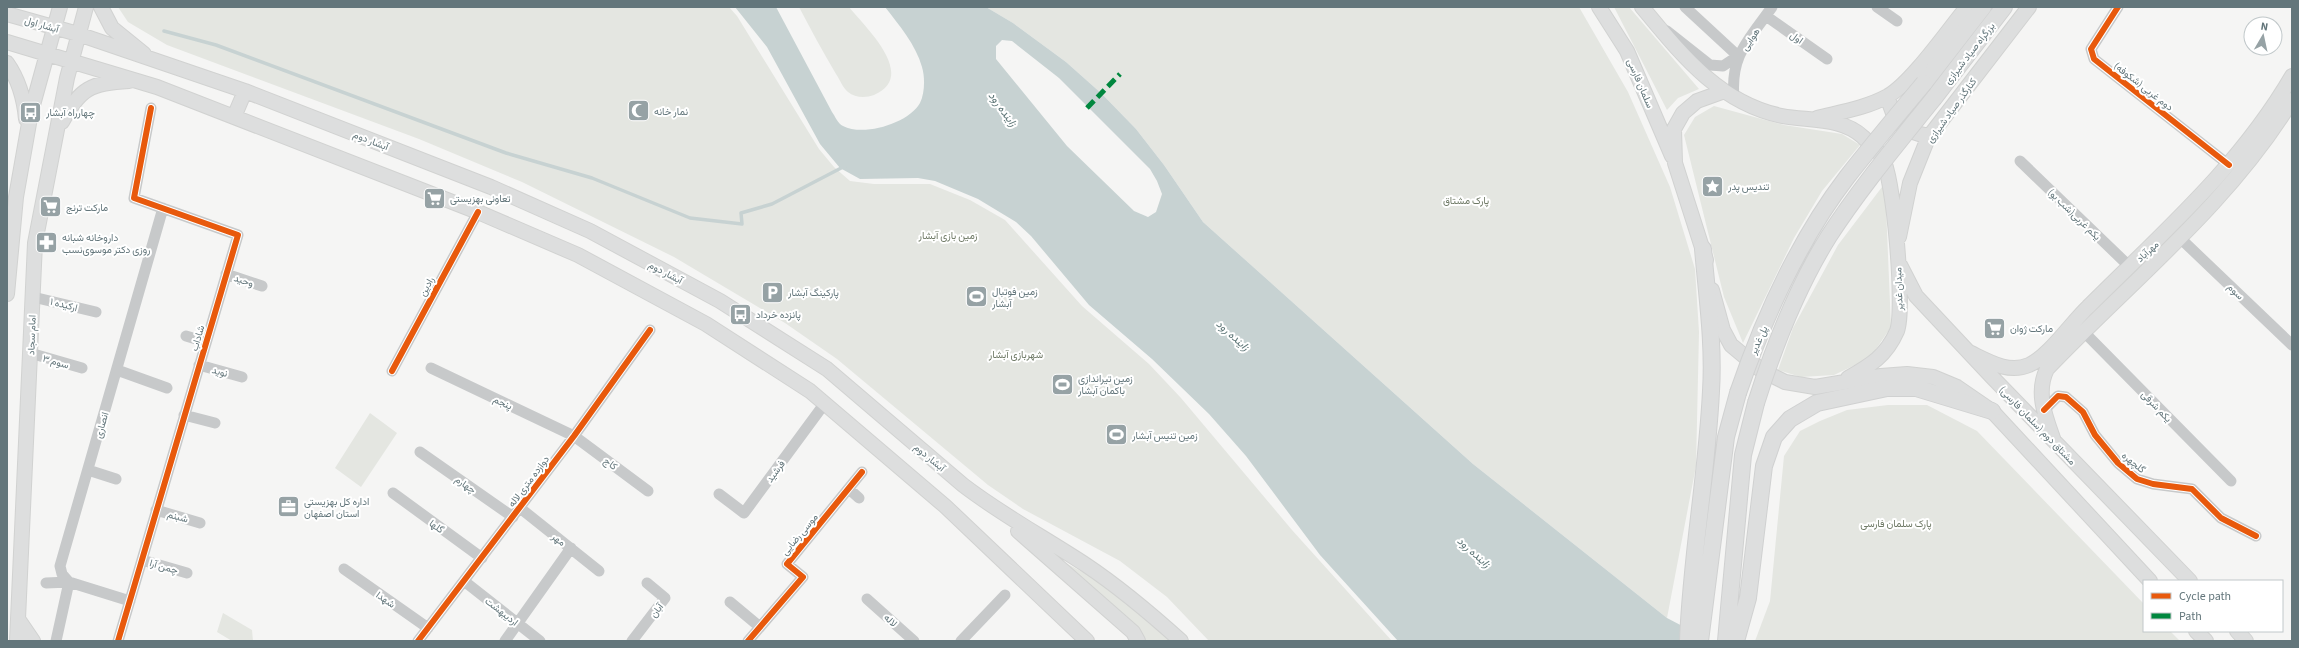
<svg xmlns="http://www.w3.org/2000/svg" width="2299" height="648" font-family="'Source Sans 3',Vazirmatn,sans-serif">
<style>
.green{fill:#e4e6e1}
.water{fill:#c7d2d2;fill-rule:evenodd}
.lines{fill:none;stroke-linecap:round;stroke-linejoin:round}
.stream{stroke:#c7d2d2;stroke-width:3.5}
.major-casing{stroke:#d1d2d1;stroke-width:16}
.highway-casing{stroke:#d0d1d1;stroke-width:18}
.minor{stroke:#c7c9ca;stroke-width:11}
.major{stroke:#dddede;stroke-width:14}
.highway{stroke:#dddede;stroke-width:16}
.highway-bridge-casing{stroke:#d0d1d1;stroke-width:18;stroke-linecap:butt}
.highway-bridge{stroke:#dddede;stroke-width:16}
.quiet{stroke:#00873e;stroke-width:5;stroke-dasharray:10 5;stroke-linecap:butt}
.cycleway-casing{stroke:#fff;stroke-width:8}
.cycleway{stroke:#e8590c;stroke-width:6}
.labels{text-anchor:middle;stroke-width:4;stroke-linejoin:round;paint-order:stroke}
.street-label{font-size:10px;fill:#63767b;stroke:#fff}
.poi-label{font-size:10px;fill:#63767b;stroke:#fff;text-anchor:start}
.park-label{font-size:10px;fill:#6e7965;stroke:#fff}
.water-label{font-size:11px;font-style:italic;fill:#5e7677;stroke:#fff}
</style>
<rect width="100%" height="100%" fill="#f5f5f4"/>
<path class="green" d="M118,7H729L737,16L819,149L834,167L850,181L874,184H930L970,200L1005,220L1082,306L1149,364L1181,398L1292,530L1392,641H1209L1167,597L1120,561L1023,509L988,485L837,359L785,323L674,257L522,182L419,139L167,45L128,22Z
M799,7H849C866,28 918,76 874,95C866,98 855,98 848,92C843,88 840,80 836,74C823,52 811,30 799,7Z
M986,7H1579L1628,92L1670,187L1695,269L1699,332L1696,466L1667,618L1473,464L1203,222L1164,165L1136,129L1102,94L1066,62L1013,23Z
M1614,7H1629L1699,89L1678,98L1667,110Z
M1714,106L1784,125L1842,134L1860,145L1822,191L1794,238L1743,343L1724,297L1684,135L1695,117Z
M1885,183L1891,327L1870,358L1834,375L1801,377L1778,370L1793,328L1838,245Z
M1888,405H1927L1977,431L2144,604V631H2170L2180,641H1755L1770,601L1784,456L1800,431L1820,421L1847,410Z
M370,413L397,433L361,487L335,468Z
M1049,554L1101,582L1172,641H1145Z
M223,613L252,630L253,641H232L217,632Z"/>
<path class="water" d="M735,7H776L832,112C835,116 838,124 843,126C864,137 909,123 920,103C925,93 925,77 922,67C916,45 899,25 885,7H986L1013,23L1066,62L1102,94L1136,129L1164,165L1203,222L1473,464L1667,618L1711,641H1398L1320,555L1246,456L1209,414L1152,359L1089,305L1031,236L1016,222L978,199L935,181L918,178L860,179L840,168L820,144L767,47ZM1002,40L1012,41L1059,78L1150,169L1157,181L1162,194L1156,212L1148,217L1134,211L1067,146L996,59V46Z"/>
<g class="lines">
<path class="stream" d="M164,31L216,45L506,153L592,178L690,218L742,224L741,213L772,204L845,166"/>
<defs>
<path id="major" d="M101,7L112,28L144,54
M1599,7L1627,51L1672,156
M1642,7C1681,54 1719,103 1782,116C1809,121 1842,117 1863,137C1869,143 1878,150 1882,157C1894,178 1905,309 1897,331C1886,356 1871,365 1848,378
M7,14L78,34L245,91L491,187L590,231L720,301L827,369L963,485C1002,515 1045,538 1086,565C1119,587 1151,614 1181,641
M7,42L157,87L478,212L578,255L706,324L810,391L945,506L1087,641
M7,63C19,80 24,98 26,119
M1888,96C1893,123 1903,132 1929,136
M234,117L245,91
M1817,118C1841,112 1866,108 1888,96C1912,82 1948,30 1967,7
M62,122C80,88 91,83 129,81
M1899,237L1910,183L1928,138L2029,7
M1706,260L1675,163L1674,129L1683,113L1697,101L1722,92
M1900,265L1916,296L1992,377L2190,581
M1712,290L1723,330L1731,345L1761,370L1785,382L1815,387L1881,376L1907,374L1933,377L1957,387L1992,411L2150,581
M7,294L16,197L31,112L60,7
M1969,352C1988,361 2008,374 2029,365C2049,356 2071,323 2088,307C2161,234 2239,167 2292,76
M2054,441C2046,418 2035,393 2047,369C2130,282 2229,204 2292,100
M1018,531L1133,632L1138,641
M18,619L33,641
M2196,631L2206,641
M2237,631L2246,641
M17,641L35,243L67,78L86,7"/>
<path id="highway" d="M1924,83L1983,7
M1934,98L2004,7
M1688,641C1691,557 1707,475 1711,391C1714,344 1707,296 1703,249
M1700,641L1726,437L1738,393
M1726,641L1743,455L1756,403
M1736,641L1748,598L1764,466L1774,437L1790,419L1817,403L1887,388H1916L1992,411"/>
</defs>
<use href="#major" class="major-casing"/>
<use href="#highway" class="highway-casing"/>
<path class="minor" d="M1685,7L1738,56
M1877,7L1897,21
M2118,7L2091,49L2094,59L2229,165
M1766,16L1827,59
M1667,31L1710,65L1723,66L1738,56
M1734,98C1730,55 1749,40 1772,7
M2020,161L2130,267
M2180,238L2292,345
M226,274L262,286
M33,297L96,312
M2084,332L2231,481
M186,336L206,342
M30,353L82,368
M199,365L242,377
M431,368L574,436L648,491
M117,370L167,388
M392,371L478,212
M2044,410L2058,396L2066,397L2083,412L2095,435L2118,463L2137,479L2153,484L2192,489L2221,518L2256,536
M184,415L215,423
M420,452L513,517
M88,470L116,479
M849,489L859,498
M393,493L482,558
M719,494L744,513L825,403
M520,508L599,571
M156,510L200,523
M142,560L187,573
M344,569L428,628
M464,581L540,641
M46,583L69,582L130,601
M867,599L914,641
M730,602L760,627
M56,641L69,582L62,574L60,566L163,208
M118,641L238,235L134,198L151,108
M418,641L574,436L650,330
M505,641L571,548
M632,641L665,598L647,583
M748,641L803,577L787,564L862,472
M961,641L1005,595"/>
<use href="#major" class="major"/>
<use href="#highway" class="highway"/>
<defs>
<path id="highway-bridge" d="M1738,393C1764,317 1798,241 1847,177C1872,145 1898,114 1924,83
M1756,403C1774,346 1797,287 1829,236C1860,188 1898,143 1934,98"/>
</defs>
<use href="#highway-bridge" class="highway-bridge-casing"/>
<use href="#highway-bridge" class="highway-bridge"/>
<path class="quiet" d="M1087,108L1120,74"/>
<defs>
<path id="cycleway" d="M2118,7L2091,49L2094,59L2229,165
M392,371L478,212
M2044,410L2058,396L2066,397L2083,412L2095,435L2118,463L2137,479L2153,484L2192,489L2221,518L2256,536
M118,641L238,235L134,198L151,108
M418,641L574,436L650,330
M748,641L803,577L787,564L862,472"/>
</defs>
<use href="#cycleway" class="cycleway-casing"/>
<use href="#cycleway" class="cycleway"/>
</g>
<defs>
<symbol id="mosque-square" viewBox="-11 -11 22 22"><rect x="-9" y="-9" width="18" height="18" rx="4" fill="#96a2a5" stroke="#fff"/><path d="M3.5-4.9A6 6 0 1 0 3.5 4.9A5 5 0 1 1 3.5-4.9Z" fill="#fff"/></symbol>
<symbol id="bus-square" viewBox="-11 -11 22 22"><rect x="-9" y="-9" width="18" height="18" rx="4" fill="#96a2a5" stroke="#fff"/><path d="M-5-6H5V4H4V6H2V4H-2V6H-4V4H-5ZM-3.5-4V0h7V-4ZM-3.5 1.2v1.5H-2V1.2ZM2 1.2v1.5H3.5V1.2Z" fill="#fff"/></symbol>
<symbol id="sight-square" viewBox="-11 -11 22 22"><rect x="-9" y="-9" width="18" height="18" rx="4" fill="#96a2a5" stroke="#fff"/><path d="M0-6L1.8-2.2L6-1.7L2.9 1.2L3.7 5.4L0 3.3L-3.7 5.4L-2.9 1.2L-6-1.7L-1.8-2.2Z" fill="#fff"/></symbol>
<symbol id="supermarket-square" viewBox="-11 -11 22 22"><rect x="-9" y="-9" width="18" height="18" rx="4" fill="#96a2a5" stroke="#fff"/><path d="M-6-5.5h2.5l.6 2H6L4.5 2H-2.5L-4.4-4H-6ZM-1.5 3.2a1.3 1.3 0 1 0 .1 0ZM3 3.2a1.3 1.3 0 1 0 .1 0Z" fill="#fff"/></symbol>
<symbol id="pharmacy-square" viewBox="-11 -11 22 22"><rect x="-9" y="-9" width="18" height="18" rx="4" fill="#96a2a5" stroke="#fff"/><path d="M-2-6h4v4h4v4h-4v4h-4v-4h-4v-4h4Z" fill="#fff"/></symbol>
<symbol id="parking-square" viewBox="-11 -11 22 22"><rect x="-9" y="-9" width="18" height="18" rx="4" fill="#96a2a5" stroke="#fff"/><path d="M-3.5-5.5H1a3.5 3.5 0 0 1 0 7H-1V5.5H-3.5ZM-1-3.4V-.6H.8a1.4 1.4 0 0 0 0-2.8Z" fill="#fff"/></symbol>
<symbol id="stadium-square" viewBox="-11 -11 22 22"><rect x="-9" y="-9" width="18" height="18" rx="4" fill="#96a2a5" stroke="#fff"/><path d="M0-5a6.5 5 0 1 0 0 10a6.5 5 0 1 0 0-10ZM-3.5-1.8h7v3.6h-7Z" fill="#fff"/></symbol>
<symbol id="office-square" viewBox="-11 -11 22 22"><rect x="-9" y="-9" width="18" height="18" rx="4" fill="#96a2a5" stroke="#fff"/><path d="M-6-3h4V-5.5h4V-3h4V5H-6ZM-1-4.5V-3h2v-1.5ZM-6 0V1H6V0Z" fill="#fff"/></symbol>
</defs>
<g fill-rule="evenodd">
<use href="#mosque-square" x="626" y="98" width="25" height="25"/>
<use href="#bus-square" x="18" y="100" width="25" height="25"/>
<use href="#sight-square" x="1700" y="174" width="25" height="25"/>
<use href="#supermarket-square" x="422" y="186" width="25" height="25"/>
<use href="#supermarket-square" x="38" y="194" width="25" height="25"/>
<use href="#pharmacy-square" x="34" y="230" width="25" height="25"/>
<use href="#parking-square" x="760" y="280" width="25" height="25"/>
<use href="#stadium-square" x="964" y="284" width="25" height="25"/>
<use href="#bus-square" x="728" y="302" width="25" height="25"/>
<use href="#supermarket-square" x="1982" y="316" width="25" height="25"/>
<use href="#stadium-square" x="1050" y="372" width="25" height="25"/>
<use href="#stadium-square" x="1104" y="422" width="25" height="25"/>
<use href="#office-square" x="276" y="494" width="25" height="25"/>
</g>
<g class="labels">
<g class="street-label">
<text transform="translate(42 24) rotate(16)" y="4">آبشار اول</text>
<text transform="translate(1797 37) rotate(35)" y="4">اول</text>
<text transform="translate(1750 39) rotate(-55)" y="4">هوایی</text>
<text transform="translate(1969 53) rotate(-52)" y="4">بزرگراه صیاد شیرازی</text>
<text transform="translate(1641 83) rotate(67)" y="4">سلمان فارسی</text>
<text transform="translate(2144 86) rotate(38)" y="4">دوم غربی (شکوفه)</text>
<text transform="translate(1951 110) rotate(-54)" y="4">کنارگذر صیاد شیرازی</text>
<text transform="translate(371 140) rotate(21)" y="4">آبشار دوم</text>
<text transform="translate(2075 214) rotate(44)" y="4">یکم غربی(شب بو)</text>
<text transform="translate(2147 251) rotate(-43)" y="4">مهرآباد</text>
<text transform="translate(666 272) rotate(28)" y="4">آبشار دوم</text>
<text transform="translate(244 280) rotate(18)" y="4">وحید</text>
<text transform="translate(426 286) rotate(-61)" y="4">رادین</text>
<text transform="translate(1898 289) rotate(-92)" y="4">میدان غدیر</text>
<text transform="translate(2236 291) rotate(44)" y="4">سوم</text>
<text transform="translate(64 304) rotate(14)" y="4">ارکیده ۱</text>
<text transform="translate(31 335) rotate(-88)" y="4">امام سجاد</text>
<text transform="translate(197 338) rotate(-73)" y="4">شاداب</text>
<text transform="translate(1758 340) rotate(-66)" y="4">پل غدیر</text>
<text transform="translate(56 361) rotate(16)" y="4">سوم ۳</text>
<text transform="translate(220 371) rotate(16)" y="4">نوید</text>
<text transform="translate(503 402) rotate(25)" y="4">پنجم</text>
<text transform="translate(2157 406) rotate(46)" y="4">یکم شرقی</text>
<text transform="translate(101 425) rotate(-74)" y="4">انصاری</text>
<text transform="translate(2038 425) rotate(46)" y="4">مشتاق دوم (سلمان فارسی)</text>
<text transform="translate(930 457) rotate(40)" y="4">آبشار دوم</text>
<text transform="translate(2134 462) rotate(39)" y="4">گلچهره</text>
<text transform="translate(611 463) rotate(37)" y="4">کاج</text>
<text transform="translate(775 471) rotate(-54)" y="4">فرشید</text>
<text transform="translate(528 481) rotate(-53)" y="4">دوازده متری لاله</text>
<text transform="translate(466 484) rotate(35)" y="4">چهارم</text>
<text transform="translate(178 516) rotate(16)" y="4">شبنم</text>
<text transform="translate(437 526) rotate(36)" y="4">گلها</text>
<text transform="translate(799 534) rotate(-50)" y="4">موسی رضایی</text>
<text transform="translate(559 539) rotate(38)" y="4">مهر</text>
<text transform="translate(164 566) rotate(16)" y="4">چمن آرا</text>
<text transform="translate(386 599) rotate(35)" y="4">شهدا</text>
<text transform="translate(656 610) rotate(-52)" y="4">آبان</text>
<text transform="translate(502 611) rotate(38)" y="4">اردیبهشت</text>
<text transform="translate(891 620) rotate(42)" y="4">لاله</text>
</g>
<g class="poi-label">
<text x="654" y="115">نمار خانه</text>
<text x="46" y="116">چهارراه آبشار</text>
<text x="1728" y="190">تندیس پدر</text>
<text x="450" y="202">تعاونی بهزیستی</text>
<text x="66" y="211">مارکت ترنج</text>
<text x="62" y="241">داروخانه شبانه<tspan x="62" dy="12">روزی دکتر موسوی‌نسب</tspan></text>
<text x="992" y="295">زمین فوتبال<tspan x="992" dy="12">آبشار</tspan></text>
<text x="788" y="296">پارکینگ آبشار</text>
<text x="756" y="318">پانزده خرداد</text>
<text x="2010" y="332">مارکت ژوان</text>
<text x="1078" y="382">زمین تیراندازی<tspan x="1078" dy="12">باکمان آبشار</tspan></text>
<text x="1132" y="439">زمین تنیس آبشار</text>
<text x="304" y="505">اداره کل بهزیستی<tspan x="304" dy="12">استان اصفهان</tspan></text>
</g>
<g class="park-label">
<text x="1466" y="204">پارک مشتاق</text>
<text x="948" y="239">زمین بازی آبشار</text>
<text x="1016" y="358">شهربازی آبشار</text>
<text x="1896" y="527">پارک سلمان فارسی</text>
</g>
<g class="water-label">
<text transform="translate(1003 109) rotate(54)" y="4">زاینده رود</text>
<text transform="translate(1233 335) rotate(42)" y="4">زاینده رود</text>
<text transform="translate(1474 552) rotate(42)" y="4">زاینده رود</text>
</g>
</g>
<rect width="2299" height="648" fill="none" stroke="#63767b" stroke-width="16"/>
<rect x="2143" y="580" width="140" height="52" fill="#ffffff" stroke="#c1c8ca"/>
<rect x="2151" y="593" width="20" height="6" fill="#e8590c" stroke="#c1c8ca"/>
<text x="2179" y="600" font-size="12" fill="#63767b">Cycle path</text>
<rect x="2151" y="613" width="20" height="6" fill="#00873e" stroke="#c1c8ca"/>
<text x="2179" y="620" font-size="12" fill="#63767b">Path</text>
<g transform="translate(2263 36) rotate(9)"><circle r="19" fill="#ffffff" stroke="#c1c8ca"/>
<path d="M0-3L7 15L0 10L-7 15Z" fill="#96a2a5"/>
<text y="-6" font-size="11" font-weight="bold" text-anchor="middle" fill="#63767b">N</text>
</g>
</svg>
